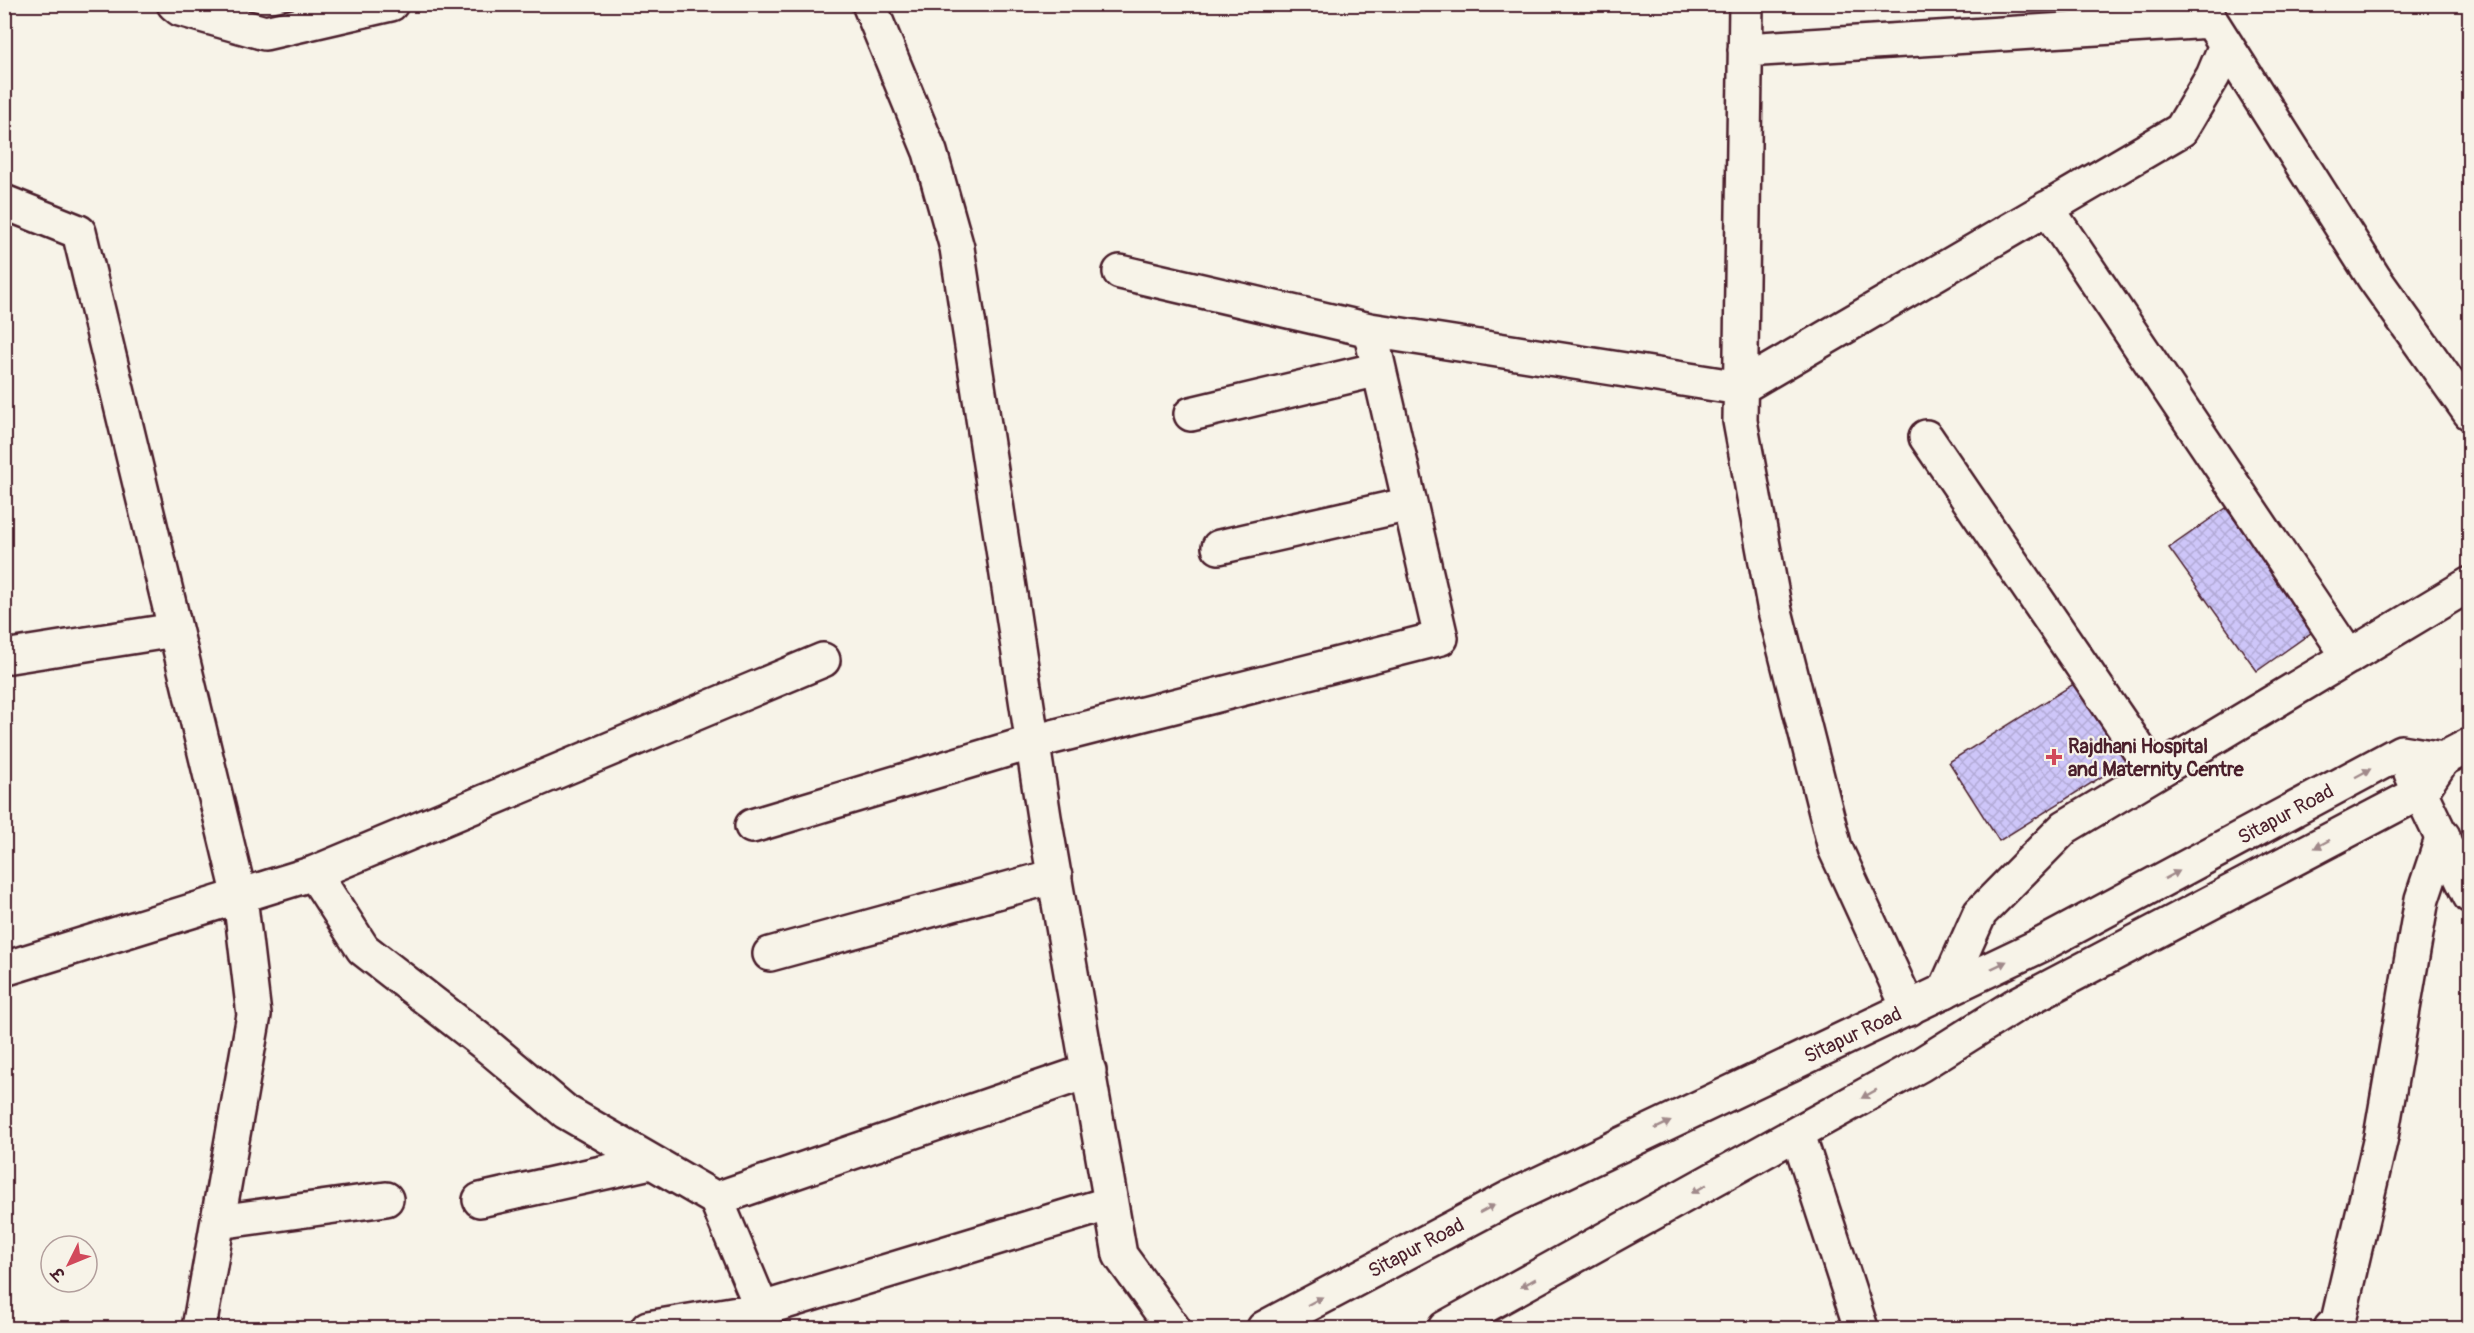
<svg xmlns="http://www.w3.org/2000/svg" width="2474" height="1333" font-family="Pangolin,'Playpen Sans Deva',sans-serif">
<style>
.building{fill:url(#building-cross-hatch);stroke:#4a1f2b;stroke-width:1.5}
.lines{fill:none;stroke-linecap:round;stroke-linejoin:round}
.minor-casing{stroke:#4a1f2b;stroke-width:38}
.major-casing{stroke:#4a1f2b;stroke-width:38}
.minor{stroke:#f7f3e8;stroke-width:33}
.major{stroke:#f7f3e8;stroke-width:33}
.oneway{fill:#a0898a}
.poi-dot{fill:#d1495b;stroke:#f7f3e8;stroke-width:2}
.labels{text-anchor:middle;stroke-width:4.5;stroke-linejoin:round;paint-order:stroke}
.poi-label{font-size:20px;font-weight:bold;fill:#4a1f2b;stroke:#f7f3e8;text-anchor:start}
.street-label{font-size:20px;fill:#4a1f2b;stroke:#f7f3e8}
</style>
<defs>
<pattern id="building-cross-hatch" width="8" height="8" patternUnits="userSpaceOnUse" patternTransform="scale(1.5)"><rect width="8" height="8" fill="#cec6f9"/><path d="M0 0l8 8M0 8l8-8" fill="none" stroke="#b2aad6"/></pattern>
</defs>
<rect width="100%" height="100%" fill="#f7f3e8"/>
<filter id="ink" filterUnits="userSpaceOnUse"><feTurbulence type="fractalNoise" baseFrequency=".0167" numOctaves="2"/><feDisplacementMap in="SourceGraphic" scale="12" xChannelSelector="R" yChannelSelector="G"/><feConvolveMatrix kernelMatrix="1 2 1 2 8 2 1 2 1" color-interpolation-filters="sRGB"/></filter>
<g filter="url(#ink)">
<path class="building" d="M2226,508L2315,630L2257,671L2169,548Z
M2080,680L2130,759L1999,841L1949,762Z"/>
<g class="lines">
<defs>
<path id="minor" d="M174,4L180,9L265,33L391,4
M869,4L930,152L957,248L1044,817L1120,1255L1173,1328
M1746,4L1740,421L1775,611L1835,848L1909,1009
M1745,50L2211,21L2374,278L2470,413
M4,202L79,232L240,897L254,1015L199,1328
M2047,208L2349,657
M1120,272L1370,330L1740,388L2181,130L2213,76L2226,45
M1191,414L1379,369
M1926,437L2155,773
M1219,547L1410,504
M4,657L175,630
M752,826L1033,742L1441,638L1370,330
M314,873L363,949L484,1043L566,1112L716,1199L762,1309L766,1328
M770,954L1055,876
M4,969L314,873L823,660
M1945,991L1980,913L2065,827L2470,584
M1798,1134L1861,1328
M716,1199L1089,1071
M480,1200L651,1162
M218,1222L386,1199
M648,1328L762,1309L1111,1203
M2331,1328L2338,1321L2381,1137L2422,899L2443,836"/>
<g id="major">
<path d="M2443,759L2470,745"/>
<path d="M2411,773L2470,896"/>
<path id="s1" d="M1264,1328L1509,1198L2041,945L2401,752L2443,759L2421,792L2014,1006L1920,1065L1445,1328"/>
</g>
</defs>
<use href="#minor" class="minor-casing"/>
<use href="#major" class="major-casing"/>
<use href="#minor" class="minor"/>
<use href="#major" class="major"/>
</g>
<defs><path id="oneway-solid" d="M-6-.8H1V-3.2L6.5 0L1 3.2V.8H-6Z" transform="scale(1.5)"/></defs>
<g class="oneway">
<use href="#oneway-solid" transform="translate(2363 773) rotate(-28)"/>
<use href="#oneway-solid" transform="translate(2322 844) rotate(152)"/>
<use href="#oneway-solid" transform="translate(2172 875) rotate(-28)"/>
<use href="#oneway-solid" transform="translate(1999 965) rotate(-26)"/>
<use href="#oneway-solid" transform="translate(1869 1094) rotate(151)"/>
<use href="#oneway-solid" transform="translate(1663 1125) rotate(-25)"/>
<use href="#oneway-solid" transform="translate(1699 1189) rotate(151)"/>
<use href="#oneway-solid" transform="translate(1487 1209) rotate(-28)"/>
<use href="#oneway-solid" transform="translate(1528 1283) rotate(151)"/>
<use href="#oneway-solid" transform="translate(1315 1301) rotate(-28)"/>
</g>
</g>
<path class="poi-dot" d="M2051 748h6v6h6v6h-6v6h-6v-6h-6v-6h6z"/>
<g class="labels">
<g class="poi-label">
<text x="2068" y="753">Rajdhani Hospital<tspan x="2068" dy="23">and Maternity Centre</tspan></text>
</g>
<g class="street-label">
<text dy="7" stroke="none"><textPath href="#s1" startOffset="1144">Sitapur Road</textPath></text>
<text dy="7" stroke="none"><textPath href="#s1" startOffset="658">Sitapur Road</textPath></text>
<text dy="7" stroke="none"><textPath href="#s1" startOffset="172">Sitapur Road</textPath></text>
</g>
</g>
<rect width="2474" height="1333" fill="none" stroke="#f7f3e8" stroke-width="24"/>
<rect x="12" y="12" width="2450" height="1309" fill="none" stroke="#4a1f2b" stroke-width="2" filter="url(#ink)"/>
<g transform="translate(69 1264) rotate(227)"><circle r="28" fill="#f7f3e8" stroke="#b29e9c" stroke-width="1.5"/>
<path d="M0-4.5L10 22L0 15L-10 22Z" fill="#d1495b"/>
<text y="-9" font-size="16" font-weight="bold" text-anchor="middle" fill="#4a1f2b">उ</text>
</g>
</svg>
